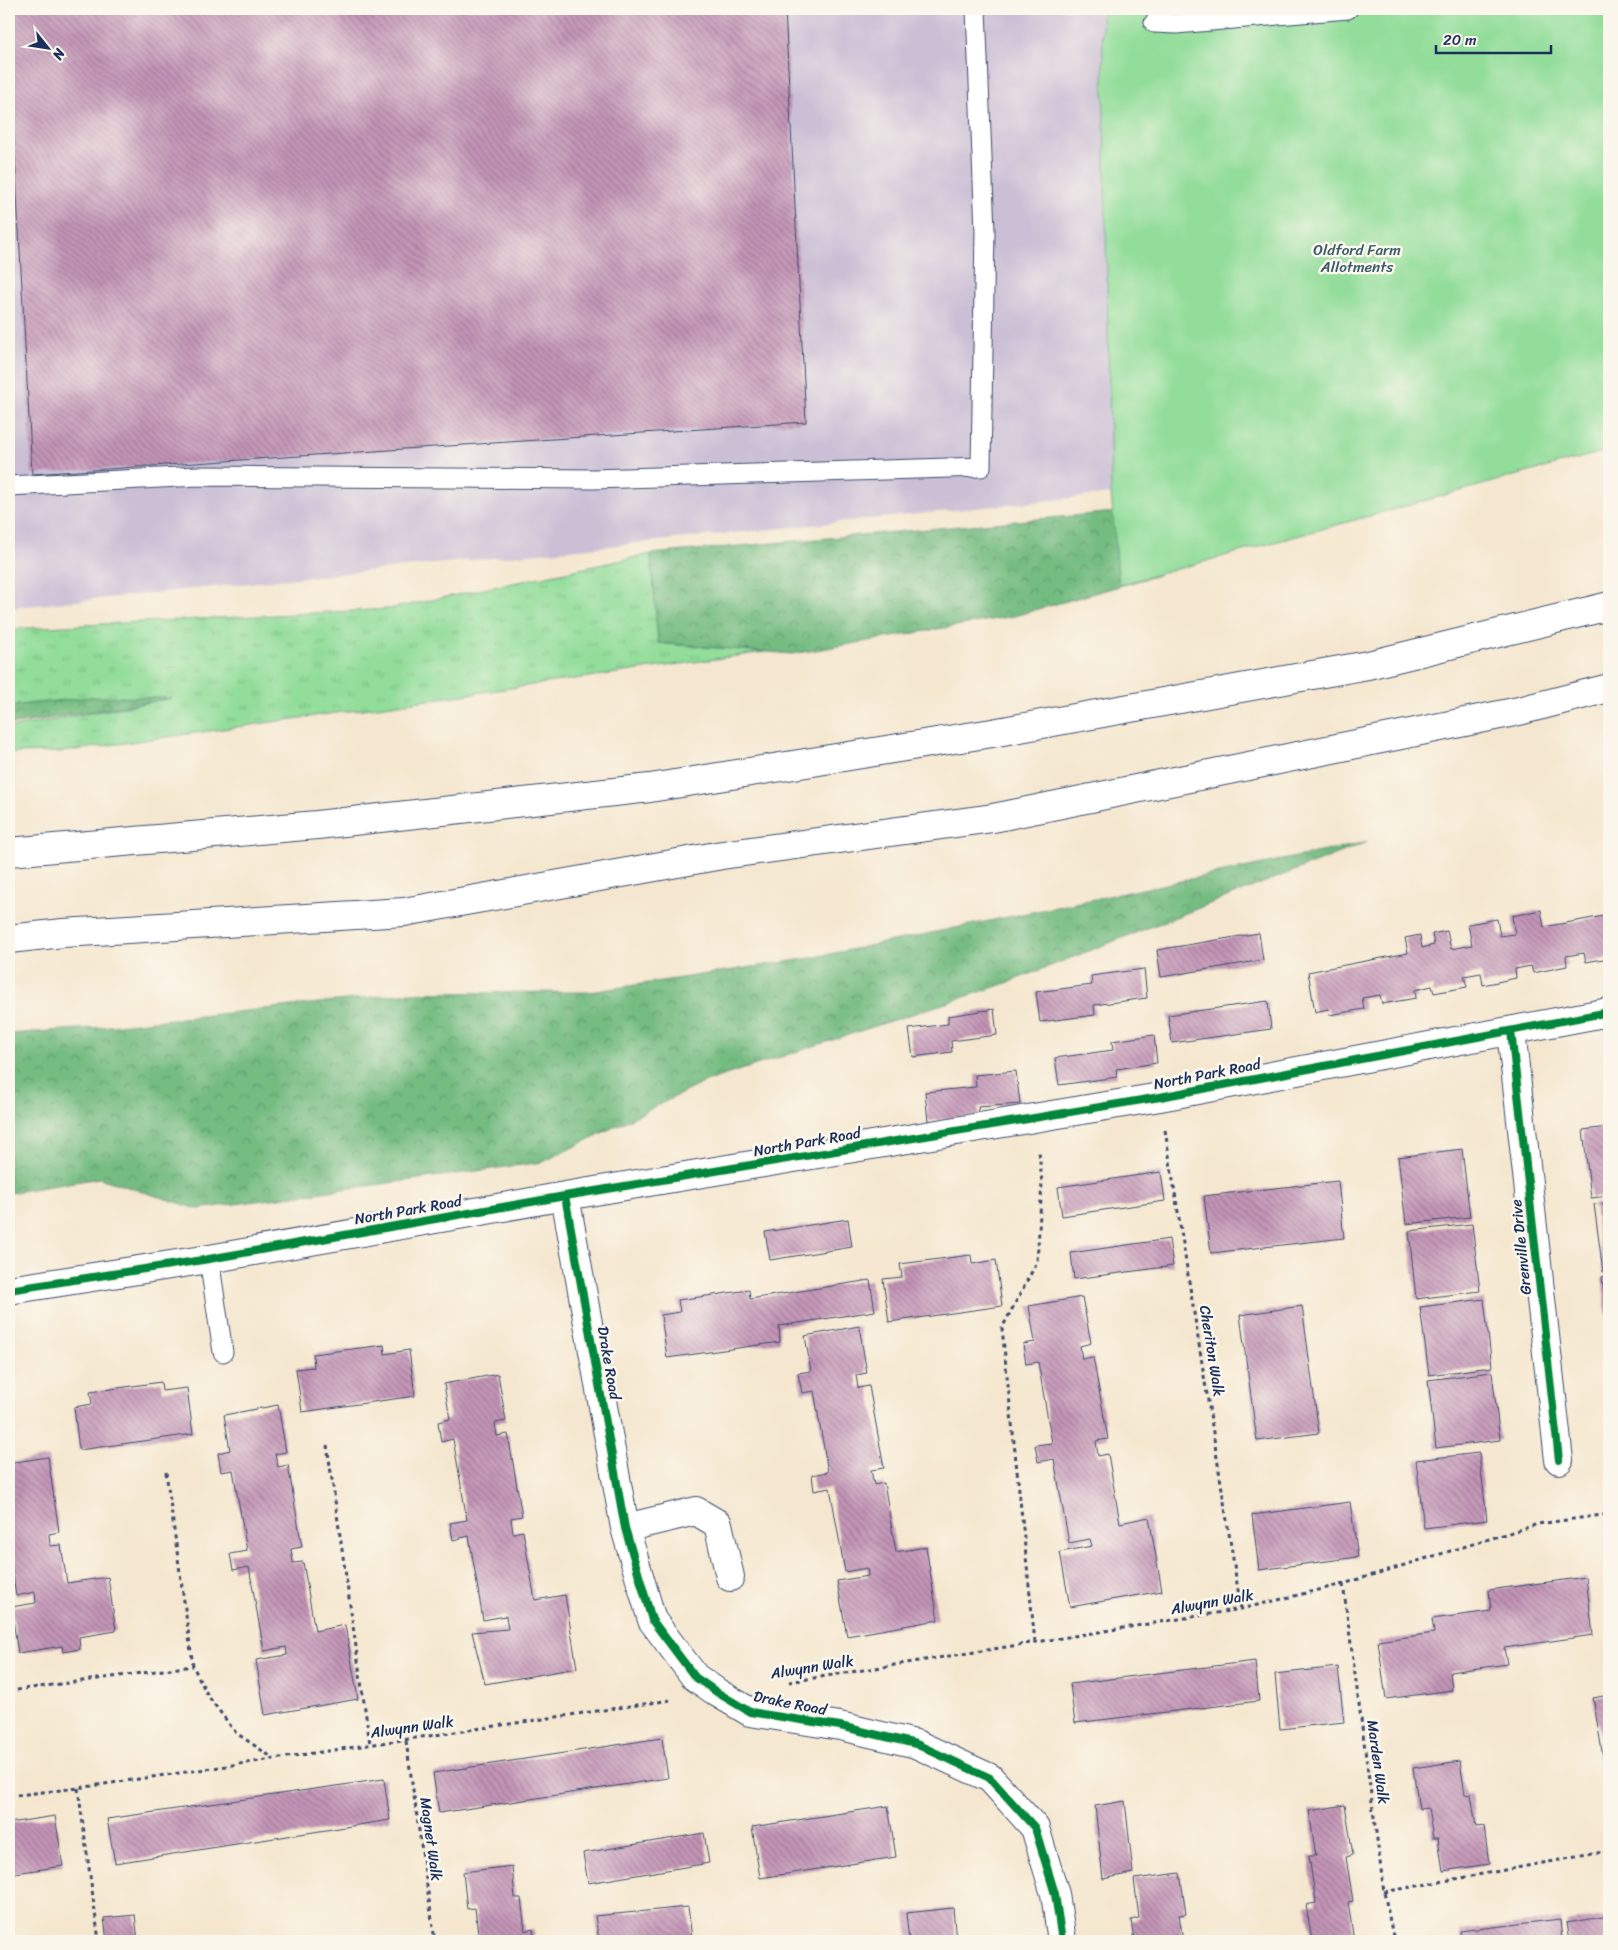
<svg xmlns="http://www.w3.org/2000/svg" width="1618" height="1950" font-family="Sriracha,sans-serif">
<style>
.industrial{fill:#cbbfd5}
.grass{fill:url(#grass-tufts);stroke:#56867c}
.forest{fill:url(#forest-crowns);stroke:#487670}
.green{fill:#91dd99;stroke:#56867c}
.building{fill:url(#building-back-hatch)}
.lines{fill:none;stroke-linecap:round;stroke-linejoin:round}
.lane-casing{stroke:#3c4b6f;stroke-width:21}
.street-casing{stroke:#3c4b6f;stroke-width:30}
.highway-casing{stroke:#3c4b6f;stroke-width:30}
.path{stroke:#3c4b6f;stroke-width:3;stroke-dasharray:4 4;stroke-linecap:butt}
.lane{stroke:#fff;stroke-width:19}
.street{stroke:#fff;stroke-width:28}
.highway{stroke:#fff;stroke-width:28}
.cycleway-casing{stroke:#fbf7ec;stroke-width:11}
.cycleway{stroke:#00873e;stroke-width:8}
.labels{text-anchor:middle;stroke-width:5;stroke-linejoin:round;paint-order:stroke}
.park-label{font-size:15px;fill:#385a6d;stroke:#fbf7ec}
.street-label{font-size:15px;fill:#1b2f5e;stroke:#fbf7ec}
</style>
<defs>
<pattern id="grass-tufts" width="24" height="20" patternUnits="userSpaceOnUse" patternTransform="scale(1.25)"><rect width="24" height="20" fill="#91dd99"/><path d="M3 7l-1-3M5 7V3M7 7l1-3M15 17l-1-3M17 17v-4M19 17l1-3" fill="none" stroke="#7cbe86"/></pattern>
<pattern id="forest-crowns" width="20" height="18" patternUnits="userSpaceOnUse" patternTransform="scale(1.25)"><rect width="20" height="18" fill="#74bc81"/><path d="M2 6a3 3 0 1 1 6 0M12 15a3 3 0 1 1 6 0" fill="none" stroke="#5e996d"/></pattern>
<pattern id="building-back-hatch" width="6" height="6" patternUnits="userSpaceOnUse" patternTransform="scale(1.25)"><rect width="6" height="6" fill="#c394b6"/><path d="M-1 5l2 2M0 0l6 6M5-1l2 2" fill="none" stroke="#9e7997"/></pattern>
</defs>
<rect width="100%" height="100%" fill="#fbf7ec"/>
<filter id="ink" filterUnits="userSpaceOnUse"><feTurbulence type="fractalNoise" baseFrequency=".02" numOctaves="2"/><feDisplacementMap in="SourceGraphic" scale="10" xChannelSelector="R" yChannelSelector="G"/><feConvolveMatrix kernelMatrix="1 2 1 2 8 2 1 2 1" color-interpolation-filters="sRGB"/></filter>
<filter id="wash" filterUnits="userSpaceOnUse"><feTurbulence type="fractalNoise" baseFrequency=".0096" numOctaves="4" result="noise"/><feDisplacementMap in="SourceGraphic" scale="20" xChannelSelector="R" yChannelSelector="G"/><feGaussianBlur stdDeviation="1.12" result="paint"/><feColorMatrix in="noise" values="0 0 0 0 0 0 0 0 0 0 0 0 0 0 0 0 0 1.4 0 .05"/><feComposite in="paint" operator="in"/></filter>
<g filter="url(#wash)">
<rect width="100%" height="100%" fill="#f5e7cf"/>
<path class="industrial" d="M9,9H1102L1111,494L9,608Z"/>
<path class="grass" d="M651,554L659,643L765,652L61,752L9,753V728L166,699L9,710V629L389,609Z"/>
<path class="forest" d="M1149,509L1158,575L1014,616L792,654L658,643L651,554Z
M92,697L172,698L9,725V706Z
M1368,842L1004,984L707,1081L543,1162L198,1209L99,1178L9,1193V1034L92,1028L409,993L590,992L811,958Z"/>
<path class="green" d="M1102,9H1609V450L1119,585L1111,494Z"/>
<g id="blocks">
<path class="building" d="M9,9H785L806,422L32,474L9,46Z
M1541,910L1544,927L1609,915V958L1586,962L1584,953L1566,956L1567,966L1533,973L1531,966L1515,969L1516,978L1483,985L1481,973L1464,976L1467,987L1434,993L1432,986L1415,990L1416,998L1382,1004L1380,995L1362,998L1364,1009L1329,1015L1328,1009L1315,1012L1308,972L1408,953L1405,938L1420,935L1422,948L1434,945L1432,934L1447,931L1451,949L1472,945L1468,924L1497,919L1500,936L1515,934L1512,916Z
M1259,933L1263,960L1161,977L1157,950Z
M1144,969L1147,998L1094,1005L1095,1015L1040,1022L1036,992L1092,985L1091,976Z
M1268,1001L1271,1029L1172,1043L1168,1015Z
M994,1009L997,1035L951,1041L952,1052L913,1057L909,1029L948,1024V1016Z
M1154,1035L1157,1063L1116,1069L1117,1077L1059,1085L1055,1058L1113,1050L1112,1041Z
M1016,1071L1020,1104L978,1107L979,1116L928,1121L925,1092L976,1087L975,1075Z
M1609,1127V1196L1591,1198L1583,1130Z
M1462,1149L1470,1217L1406,1224L1398,1157Z
M1161,1172L1165,1201L1062,1216L1058,1187Z
M1338,1181L1344,1238L1211,1253L1204,1196Z
M1609,1203V1272H1603L1594,1204Z
M848,1219L852,1247L770,1260L765,1232Z
M1472,1224L1480,1291L1416,1299L1409,1231Z
M1169,1239L1173,1266L1074,1279L1071,1253Z
M971,1255L972,1264L996,1260L1002,1306L889,1322L883,1279L902,1277L900,1264Z
M1609,1276V1328H1608L1602,1277Z
M870,1280L875,1311L779,1326L780,1342L667,1358L661,1315L680,1312L678,1300L749,1290L750,1299Z
M1082,1297L1091,1343L1080,1346L1082,1359L1093,1357L1108,1439L1096,1441L1098,1456L1108,1454L1120,1523L1149,1517L1162,1591L1070,1607L1060,1552L1092,1546L1090,1539L1069,1543L1054,1459L1038,1462L1035,1445L1052,1443L1038,1362L1026,1364L1023,1344L1035,1342L1029,1306Z
M1484,1299L1492,1367L1429,1375L1420,1307Z
M1302,1306L1319,1433L1257,1441L1240,1315Z
M859,1326L867,1373L856,1375L858,1388L869,1386L884,1468L871,1470L874,1485L884,1483L896,1552L926,1547L938,1620L847,1636L837,1581L868,1576L867,1568L845,1572L830,1488L814,1491L812,1475L828,1472L814,1391L802,1393L798,1373L811,1371L805,1336Z
M384,1345L385,1354L409,1350L415,1396L302,1412L296,1369L314,1367L313,1354Z
M1492,1372L1500,1440L1436,1448L1428,1380Z
M498,1374L506,1421L495,1423L497,1436L508,1434L522,1516L511,1518L513,1533L523,1531L535,1600L565,1595L577,1668L485,1684L472,1632L508,1629L506,1616L483,1620L469,1536L453,1540L450,1523L467,1520L453,1439L441,1442L438,1422L450,1419L444,1384Z
M161,1382L162,1391L187,1388L193,1434L79,1450L74,1407L92,1404L90,1392Z
M278,1405L286,1452L275,1454L278,1467L288,1465L302,1547L291,1549L293,1563L303,1562L315,1631L345,1625L358,1699L265,1715L256,1660L287,1655L286,1647L264,1651L249,1567L233,1570L230,1554L247,1551L233,1470L221,1472L218,1453L230,1450L224,1415Z
M1479,1453L1487,1520L1424,1528L1416,1460Z
M48,1457L59,1532L49,1534L50,1546L61,1545L67,1583L108,1577L116,1631L79,1637L80,1649L63,1652L62,1646L18,1653L11,1607L36,1603L35,1592L16,1596L10,1557H9V1463Z
M1350,1502L1358,1557L1259,1570L1252,1515Z
M1586,1577L1593,1635L1504,1648L1507,1664L1450,1672L1452,1690L1386,1699L1378,1641L1434,1633L1432,1619L1491,1611L1489,1590Z
M1255,1661L1259,1701L1075,1723L1070,1684Z
M1338,1667L1344,1722L1280,1729L1275,1674Z
M1609,1695V1769H1605L1593,1698Z
M662,1738L668,1778L439,1813L433,1773Z
M1460,1761L1465,1795L1471,1794L1476,1827L1484,1826L1489,1864L1443,1871L1438,1838H1433L1428,1808L1419,1809L1413,1768Z
M384,1779L390,1820L115,1863L107,1819Z
M1125,1801L1133,1873L1103,1879L1095,1806Z
M1345,1805L1353,1855L1346,1857L1353,1901L1348,1902L1354,1941H1312L1306,1905L1316,1903L1309,1856H1316L1309,1811Z
M888,1806L896,1857L760,1878L752,1827Z
M55,1816L63,1866L9,1874V1823Z
M704,1833L709,1863L588,1883L583,1853Z
M512,1866L515,1898H521L525,1931L533,1929L534,1941H479L475,1908L467,1909L463,1872Z
M1180,1873L1186,1914L1179,1915L1183,1941H1134L1131,1920L1139,1918L1134,1879Z
M688,1907L692,1938L656,1941H599L595,1916Z
M953,1908L956,1941H909L906,1913Z
M135,1915L138,1941H107L104,1918Z
M1609,1916V1941H1569L1566,1923Z
M1560,1919L1562,1941H1461L1460,1931Z"/>
</g>
</g>
<g filter="url(#ink)">
<use href="#blocks" fill-opacity="0" stroke="#3c4b6f" stroke-width="1"/>
<g class="lines">
<defs>
<path id="lane" d="M1154,23L1176,24L1348,9
M9,486L198,476L593,479L981,467L985,231L976,9
M209,1259L223,1352"/>
<path id="street" d="M1511,1031L1559,1460
M565,1196L625,1528L652,1620L695,1677L718,1693L750,1712L840,1726L916,1744L990,1778L1035,1828L1055,1894L1062,1941
M9,1290L209,1259L565,1196L1160,1097L1609,1012
M625,1528L696,1511L718,1524L730,1577"/>
<path id="highway" d="M9,852L317,825L650,788L992,733L1368,665L1609,606
M9,939L63,933L404,912L722,855L993,818L1519,711L1609,688"/>
</defs>
<use href="#lane" class="lane-casing"/>
<use href="#street" class="street-casing"/>
<use href="#highway" class="highway-casing"/>
<path class="path" d="M1165,1130L1241,1609
M327,1445L370,1744
M166,1472L193,1666L208,1696L236,1733L273,1758
M1608,1482L1609,1488
M1343,1584L1384,1892L1394,1941
M1035,1642L1002,1328L1037,1262L1042,1183L1039,1151
M789,1682L1241,1609L1343,1584L1538,1524L1609,1514
M9,1691L193,1666
M406,1741L435,1941
M78,1788L99,1941
M9,1796L78,1788L671,1700
M1384,1892L1609,1851"/>
<use href="#lane" class="lane"/>
<use href="#street" class="street"/>
<use href="#highway" class="highway"/>
<defs>
<path id="cycleway" d="M1511,1031L1559,1460
M565,1196L625,1528L652,1620L695,1677L718,1693L750,1712L840,1726L916,1744L990,1778L1035,1828L1055,1894L1062,1941
M9,1290L209,1259L565,1196L1160,1097L1609,1012"/>
</defs>
<use href="#cycleway" class="cycleway-casing"/>
<use href="#cycleway" class="cycleway"/>
</g>
</g>
<g class="labels">
<g class="park-label">
<text x="1357" y="255">Oldford Farm<tspan x="1357" dy="17">Allotments</tspan></text>
</g>
<g class="street-label">
<text transform="translate(1207 1074) rotate(-11)" y="5">North Park Road</text>
<text transform="translate(807 1142) rotate(-10)" y="5">North Park Road</text>
<text transform="translate(408 1210) rotate(-10)" y="5">North Park Road</text>
<text transform="translate(1521 1247) rotate(-96)" y="5">Grenville Drive</text>
<text transform="translate(1212 1351) rotate(81)" y="5">Cheriton Walk</text>
<text transform="translate(609 1363) rotate(80)" y="5">Drake Road</text>
<text transform="translate(1212 1602) rotate(-10)" y="5">Alwynn Walk</text>
<text transform="translate(812 1667) rotate(-9)" y="5">Alwynn Walk</text>
<text transform="translate(790 1703) rotate(11)" y="5">Drake Road</text>
<text transform="translate(412 1727) rotate(-8)" y="5">Alwynn Walk</text>
<text transform="translate(1378 1762) rotate(82)" y="5">Marden Walk</text>
<text transform="translate(431 1839) rotate(82)" y="5">Magnet Walk</text>
</g>
</g>
<rect width="1618" height="1950" fill="none" stroke="#fbf7ec" stroke-width="30"/>
<g transform="translate(48 48) rotate(120)" stroke="#fbf7ec" stroke-width="4" paint-order="stroke">
<path d="M0-4L9 19L0 12L-9 19Z" fill="#1b2f5e"/>
<text y="-8" font-size="14" font-weight="bold" text-anchor="middle" fill="#1b2f5e">N</text>
</g>
<path d="M1436 45v8h115v-8" fill="none" stroke="#1b2f5e" stroke-width="2.5"/>
<text x="1443" y="45" font-size="15" fill="#1b2f5e" stroke="#fbf7ec" stroke-width="4" paint-order="stroke">20 m</text>
</svg>
